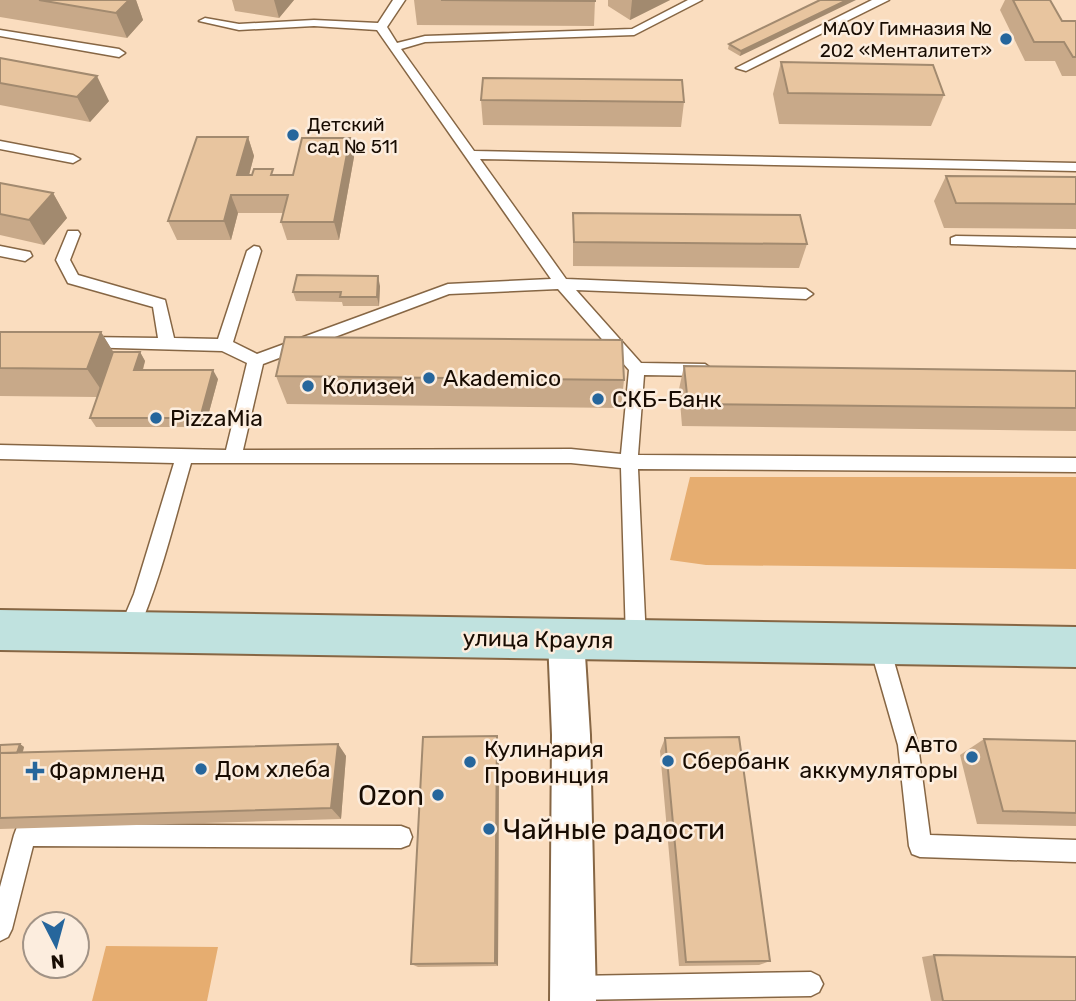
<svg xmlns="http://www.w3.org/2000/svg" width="1076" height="1001" font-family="Rubik,sans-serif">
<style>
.green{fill:#e6ad70}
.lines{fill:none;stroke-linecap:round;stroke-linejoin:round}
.service-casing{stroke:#866644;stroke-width:3}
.minor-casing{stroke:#866644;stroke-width:4}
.secondary-casing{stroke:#866644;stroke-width:4}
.service{fill:#fff;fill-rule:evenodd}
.minor{fill:#fff;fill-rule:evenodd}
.secondary{fill:#c0e2df;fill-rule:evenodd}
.wall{fill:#c8a989}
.shaded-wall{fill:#a28a6f}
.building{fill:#e8c59f;stroke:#a28a6f;stroke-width:2}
.poi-dot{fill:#26669c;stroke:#fcedde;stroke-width:2.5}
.labels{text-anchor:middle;stroke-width:5;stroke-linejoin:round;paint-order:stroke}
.far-poi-label{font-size:19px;fill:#180c02;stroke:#fcedde;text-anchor:end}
.poi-label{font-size:23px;fill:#180c02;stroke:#fcedde;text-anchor:start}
.street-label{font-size:23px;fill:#180c02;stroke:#fcedde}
.near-poi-label{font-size:28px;fill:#180c02;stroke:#fcedde;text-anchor:end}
</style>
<rect width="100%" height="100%" fill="#faddbf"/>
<path class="green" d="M690,477H1076V569L706,565L670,560Z
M106,946L218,947L207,1001H92Z"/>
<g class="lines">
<defs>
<path id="service" d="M393,0H405L387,27L397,43L425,36L632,29L688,0H702L634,35L425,42L401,49L474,151L1076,163V171L480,159L566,279L806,289L813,294L806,299L576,290L641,363L705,364L713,370L705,376L644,375L638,455L1076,458V472L638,469L646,640L643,646L636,649L629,646L626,640L621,468L571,463H191C174,522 160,582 135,638L128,641L121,638L118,632L134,594L174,463L0,459V445L226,450L247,363L222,351L80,347L77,343L80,339L85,337L158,338L153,307L68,283L56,260L68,231H78L80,234L70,260L78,275L165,300L174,338L218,339L247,251L254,246L259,247L261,251L233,342L257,354L448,284L551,279L377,30L314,26L239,30L199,21L205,18L239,24L314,20L378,23ZM558,289L629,370L621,454L571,449L243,450L263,364L449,294Z
M872,0H889L746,71L736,68Z
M0,30L119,49L125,53L119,57L0,36Z
M0,141L73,155L80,159L73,163L0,149Z
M956,236L1076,238V248L951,244V238Z
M0,246L30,252L32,256L25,261L0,256Z
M879,635L886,638L889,644L918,745L930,835L1076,840V862L920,857L912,854L909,846L898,745L869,644L872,638Z
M25,824L401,826L409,829L412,837L409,845L401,848L33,846L12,929L8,937L0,941V887L14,835L17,827Z
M811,972L819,976L823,984L819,992L811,996L572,1000L564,996L560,988L564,980L572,976Z"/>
<path id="minor" d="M566,622L579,627L584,639L590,735L596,1001H550L552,735L548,639L553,627Z"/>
<path id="secondary" d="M0,610L1076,627V667L0,650Z"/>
</defs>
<use href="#service" class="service-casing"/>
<use href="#minor" class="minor-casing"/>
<use href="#secondary" class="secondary-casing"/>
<use href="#service" class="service"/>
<use href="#minor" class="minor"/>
<use href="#secondary" class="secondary"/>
</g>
<path class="wall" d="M0,0H136L143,20L127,38L0,17Z
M232,0H294L279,18L235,11Z
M414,0H595L594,26L417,25Z
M608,0H670L630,20L608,6Z
M820,0L740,56L728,49L729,44Z
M1005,0H1050L1062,21H1076V76H1062L1055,61H1025L1000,10Z
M0,58L109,101L90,122L0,105Z
M781,62L944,95L931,126L779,124L773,94Z
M481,100L684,102L681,127L483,125Z
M248,137L254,156L249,175H293L354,157L339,240H287L281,222L283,213H238L231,240H177L168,221Z
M946,176L1076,177V229L944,228L934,201Z
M0,183L53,193L67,218L44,245L0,235Z
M573,213L807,244L799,268L573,266Z
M380,286L379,306H343L342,302L296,301L293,292Z
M0,332H101L113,352H140L145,361L143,370L218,379L205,427H96L90,418L97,397L0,396Z
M684,366L1076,371V431L682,426L679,389Z
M276,376L624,380L621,408L287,404Z
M665,738L770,961L759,965L679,966L660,751Z
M984,739L1076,741V826L977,824L960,755Z
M20,744L24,747L23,752L338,744L346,756L341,819L0,829V745Z
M499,749L498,966L418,967L411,964Z
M934,955L1076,1001H931L922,957Z"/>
<path class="shaded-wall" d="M129,0H136L143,20L127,38L116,13Z
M274,0H294L279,18Z
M632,0H670L630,20Z
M847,0H856L740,56L741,51Z
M97,76L109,101L90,122L77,97Z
M248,137L254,156L244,194L237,175Z
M350,138L354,157L339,240L334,222Z
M53,193L67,218L44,245L29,220Z
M231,195L238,213L231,240L224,221Z
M378,276L380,286L379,306L377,297Z
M101,332L119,361L106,397L87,369Z
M140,352L145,361L140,379L134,370Z
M213,370L218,379L205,427L200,418Z
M497,736L499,749L498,966L495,963Z
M20,744L24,747L3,818H0Z
M338,744L346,756L341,819L331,808Z"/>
<path class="building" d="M39,0H129L116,13Z
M441,0H595V1Z
M820,0H847L741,51L729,44Z
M1013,0H1050L1062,21H1076V57H1073L1064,42H1034Z
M0,58L97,76L77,97L0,83Z
M781,62L933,65L944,95L788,93Z
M483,78L682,80L684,102L481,100Z
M197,137H248L237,175H252L254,169H273L271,175H293L302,138H350L334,222H281L288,195H231L224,221H168Z
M946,176L1076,177V204L956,203Z
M0,183L53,193L29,220L0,214Z
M573,213L800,215L807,244L574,242Z
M297,275L378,276L377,297H340L341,292H293Z
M0,332H101L87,369L0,368Z
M285,337L622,340L624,380L276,376Z
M113,352H140L134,370H213L200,418H90Z
M684,366L1076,371V408L688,404Z
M497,736L495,963L411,964L423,737Z
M739,737L770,961L686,962L665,738Z
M984,739L1076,741V813L1003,811Z
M20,744L17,753H0V745Z
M338,744L331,808L0,818V753Z
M934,955L1076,957V1001H943Z"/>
<g class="poi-dot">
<circle cx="1006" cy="39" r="7"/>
<circle cx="293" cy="135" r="7"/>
<circle cx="429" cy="378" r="7"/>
<circle cx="308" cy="386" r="7"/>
<circle cx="598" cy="399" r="7"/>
<circle cx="156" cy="418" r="7"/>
<circle cx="972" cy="757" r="7"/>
<circle cx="668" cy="761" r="7"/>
<circle cx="470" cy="762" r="7"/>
<circle cx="201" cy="769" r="7"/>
<path d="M31.5 760.5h7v7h7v7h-7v7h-7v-7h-7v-7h7z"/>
<circle cx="438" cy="795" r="7"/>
<circle cx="489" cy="829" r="7"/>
</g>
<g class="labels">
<g class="far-poi-label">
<text x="992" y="35">МАОУ Гимназия №<tspan x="992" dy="22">202 «Менталитет»</tspan></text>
<text x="307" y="131" text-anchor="start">Детский<tspan x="307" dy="22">сад № 511</tspan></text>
</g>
<g class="poi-label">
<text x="443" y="386">Akademico</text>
<text x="322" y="394">Колизей</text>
<text x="612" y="407">СКБ-Банк</text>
<text x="170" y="426">PizzaMia</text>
<text x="958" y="752" text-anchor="end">Авто<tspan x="958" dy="26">аккумуляторы</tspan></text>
<text x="484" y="757">Кулинария<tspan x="484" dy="26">Провинция</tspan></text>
<text x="682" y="769">Сбербанк</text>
<text x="215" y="777">Дом хлеба</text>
<text x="49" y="779">Фармленд</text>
</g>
<g class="street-label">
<text transform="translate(538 639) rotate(1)" y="8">улица Крауля</text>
</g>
<g class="near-poi-label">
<text x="424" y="805">Ozon</text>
<text x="503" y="839" text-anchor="start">Чайные радости</text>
</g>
</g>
<g transform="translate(56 945) rotate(174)"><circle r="33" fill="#fcedde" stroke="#a19386" stroke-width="2"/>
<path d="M0-5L12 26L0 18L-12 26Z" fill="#26669c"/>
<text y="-10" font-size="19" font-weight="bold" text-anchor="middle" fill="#180c02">N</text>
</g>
</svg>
